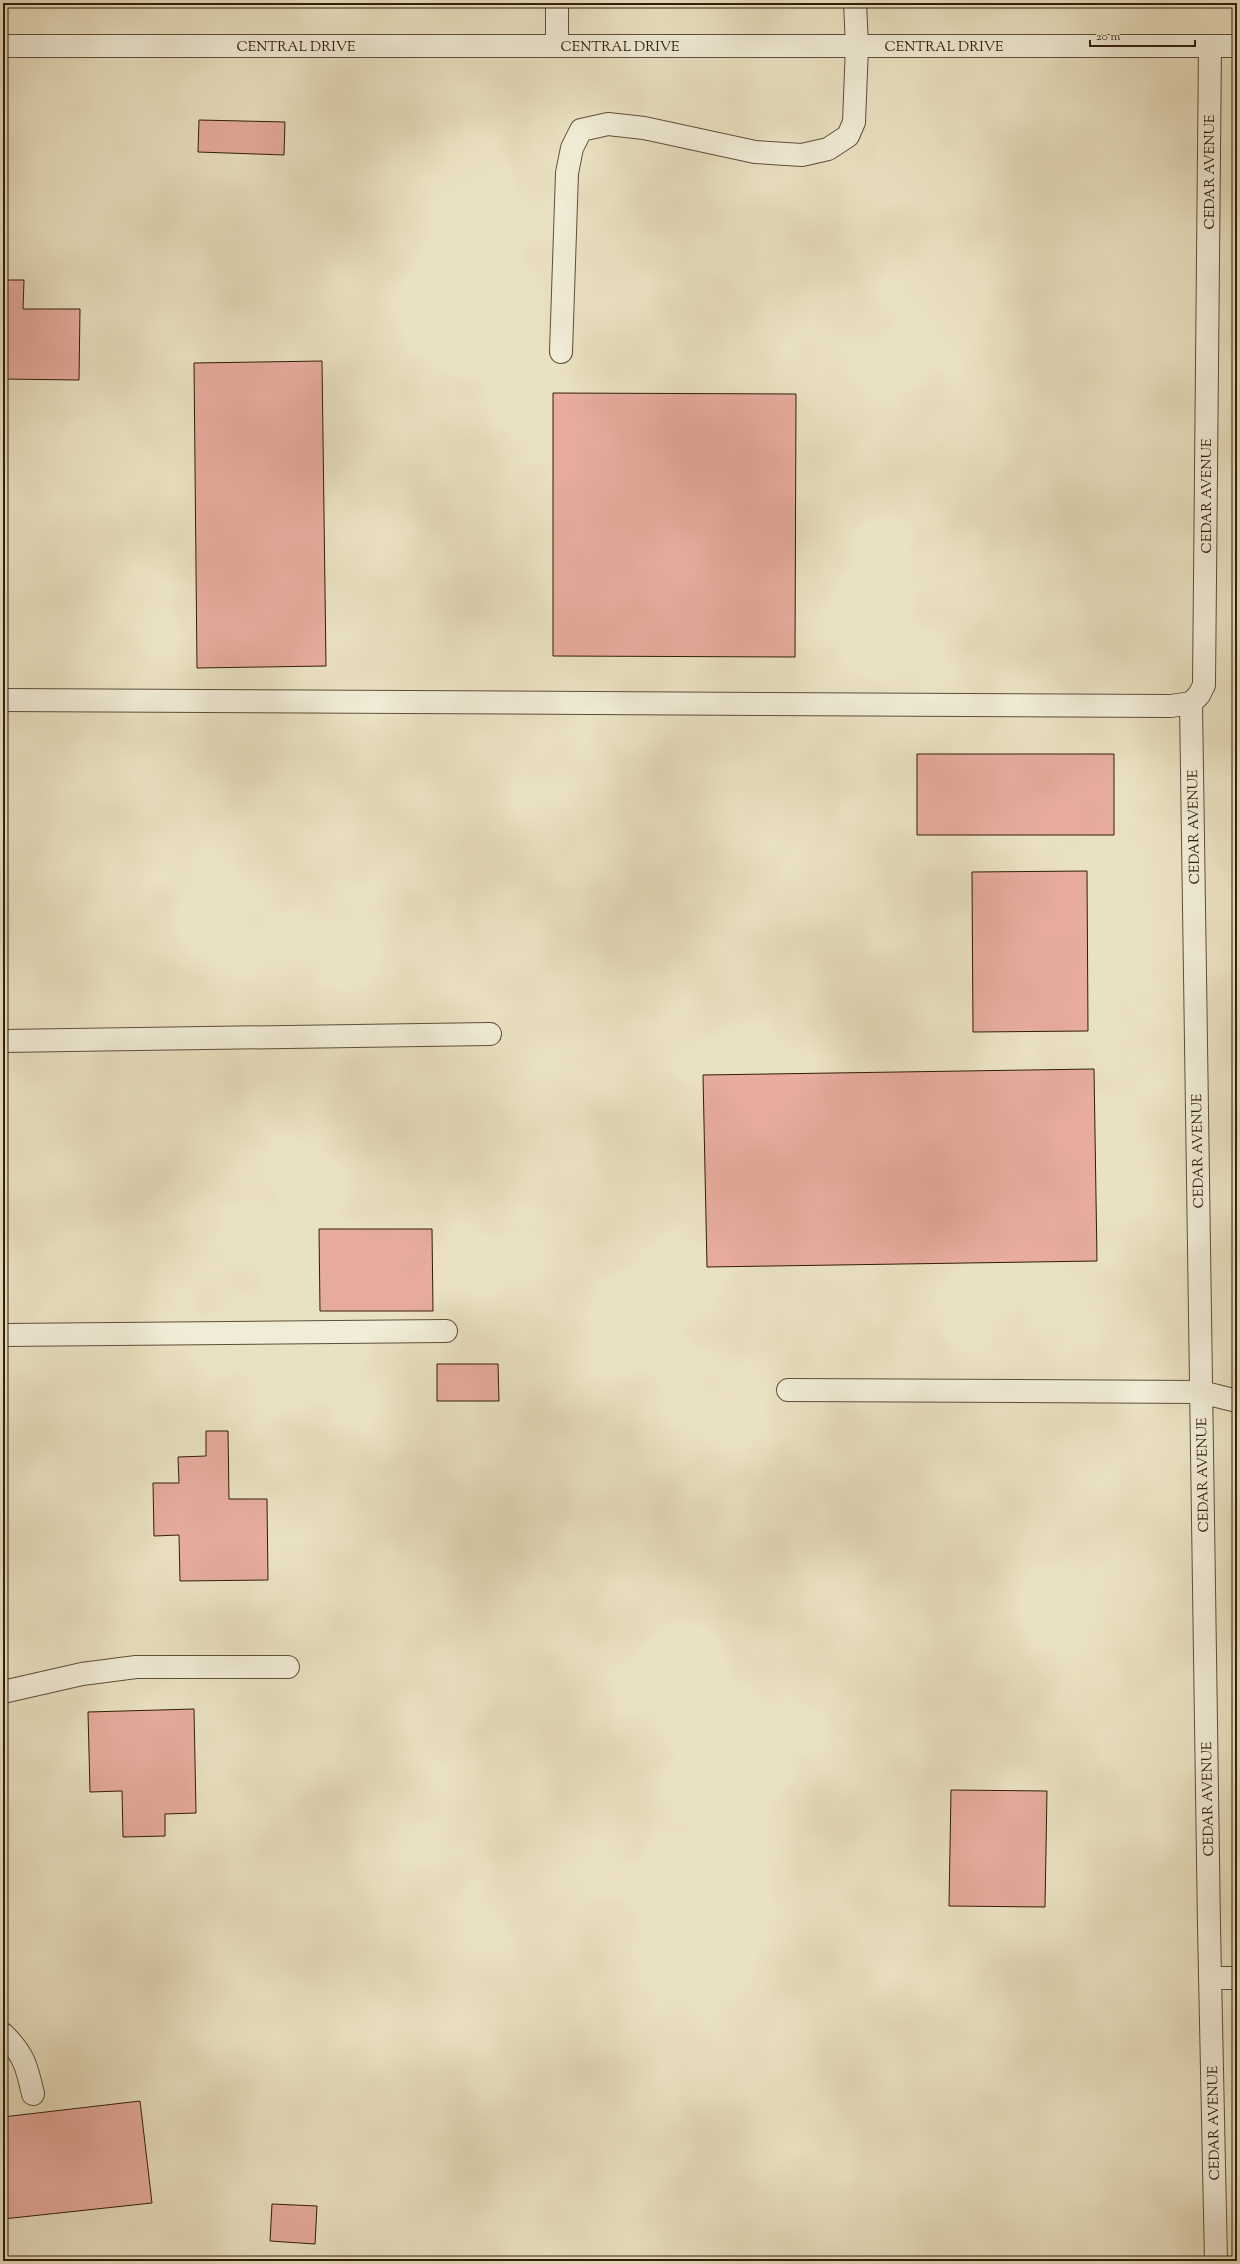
<svg xmlns="http://www.w3.org/2000/svg" width="1240" height="2264" font-family="'Sorts Mill Goudy',serif">
<style>
.building{fill:#e7ac9e;stroke:#301e0b}
.lines{fill:none;stroke-linecap:round;stroke-linejoin:round}
.minor-casing{stroke:#5e4f38;stroke-width:24}
.minor{stroke:#f1ecd7;stroke-width:22}
.labels{text-anchor:middle;stroke-width:3.5;stroke-linejoin:round;paint-order:stroke}
.street-label{font-size:14px;fill:#301e0b;stroke:#f1ecd7}
</style>
<rect width="100%" height="100%" fill="#eae1c1"/>
<filter id="stains"><feTurbulence type="fractalNoise" baseFrequency=".005" numOctaves="4"/><feColorMatrix values="0 0 0 0 .2 0 0 0 0 .09 0 0 0 0 .02 0 0 0 .5 -.17"/></filter>
<radialGradient id="worn" r=".72"><stop offset=".6" stop-color="#630" stop-opacity="0"/><stop offset="1" stop-color="#630" stop-opacity=".3"/></radialGradient>
<path class="building" d="M199,120L285,122L284,155L198,152Z
M3,280H24L23,309H80L79,380L3,379Z
M322,361L326,666L197,668L194,363Z
M553,393L796,394L795,657L553,656Z
M917,754H1114V835H917Z
M1087,871L1088,1031L973,1032L972,872Z
M1094,1069L1097,1261L707,1267L703,1075Z
M319,1229H432L433,1311H320Z
M437,1364H498L499,1401H437Z
M206,1431H228L229,1499H267L268,1580L180,1581L179,1535L154,1536L153,1483H179L178,1457L206,1456Z
M194,1709L196,1813L165,1814V1836L123,1837L122,1791L90,1792L88,1712Z
M951,1790L1047,1791L1045,1907L949,1906Z
M140,2101L152,2203L3,2219V2117Z
M272,2204L317,2206L315,2244L270,2241Z"/>
<g class="lines">
<defs>
<path id="minor" d="M557,3V46
M3,46H1237
M1210,46L1204,685L1199,695L1191,703L1209,1927L1216,2261
M561,352L567,173L572,148L581,130L608,124L644,128L755,152L802,155L828,149L848,136L854,122L857,46L855,3
M3,700L1171,706L1191,703
M3,1041L490,1034
M3,1335L446,1331
M788,1390L1201,1392L1237,1401
M3,1692L82,1674L136,1667H288
M1210,1978H1237
M3,2034C24,2054 27,2067 33,2094"/>
</defs>
<use href="#minor" class="minor-casing"/>
<use href="#minor" class="minor"/>
</g>
<g class="labels">
<g class="street-label">
<text x="296" y="51">CENTRAL DRIVE</text>
<text x="620" y="51">CENTRAL DRIVE</text>
<text x="944" y="51">CENTRAL DRIVE</text>
<text transform="translate(1209 172) rotate(-90)" y="5">CEDAR AVENUE</text>
<text transform="translate(1206 496) rotate(-90)" y="5">CEDAR AVENUE</text>
<text transform="translate(1193 827) rotate(-91)" y="5">CEDAR AVENUE</text>
<text transform="translate(1197 1151) rotate(-91)" y="5">CEDAR AVENUE</text>
<text transform="translate(1202 1475) rotate(-91)" y="5">CEDAR AVENUE</text>
<text transform="translate(1207 1799) rotate(-91)" y="5">CEDAR AVENUE</text>
<text transform="translate(1213 2123) rotate(-91)" y="5">CEDAR AVENUE</text>
</g>
</g>
<rect width="1240" height="2264" fill="none" stroke="#eae1c1" stroke-width="16"/>
<rect x="4" y="4" width="1232" height="2256" fill="none" stroke="#301e0b" stroke-width="2"/>
<rect x="8" y="8" width="1224" height="2248" fill="none" stroke="#301e0b"/>
<path d="M1090 40v6h105v-6" fill="none" stroke="#301e0b" stroke-width="2"/>
<text x="1096" y="40" font-size="12" fill="#301e0b" stroke="#f1ecd7" stroke-width="3" paint-order="stroke">20 m</text>
<rect width="100%" height="100%" filter="url(#stains)"/>
<rect width="100%" height="100%" fill="url(#worn)"/>
</svg>
